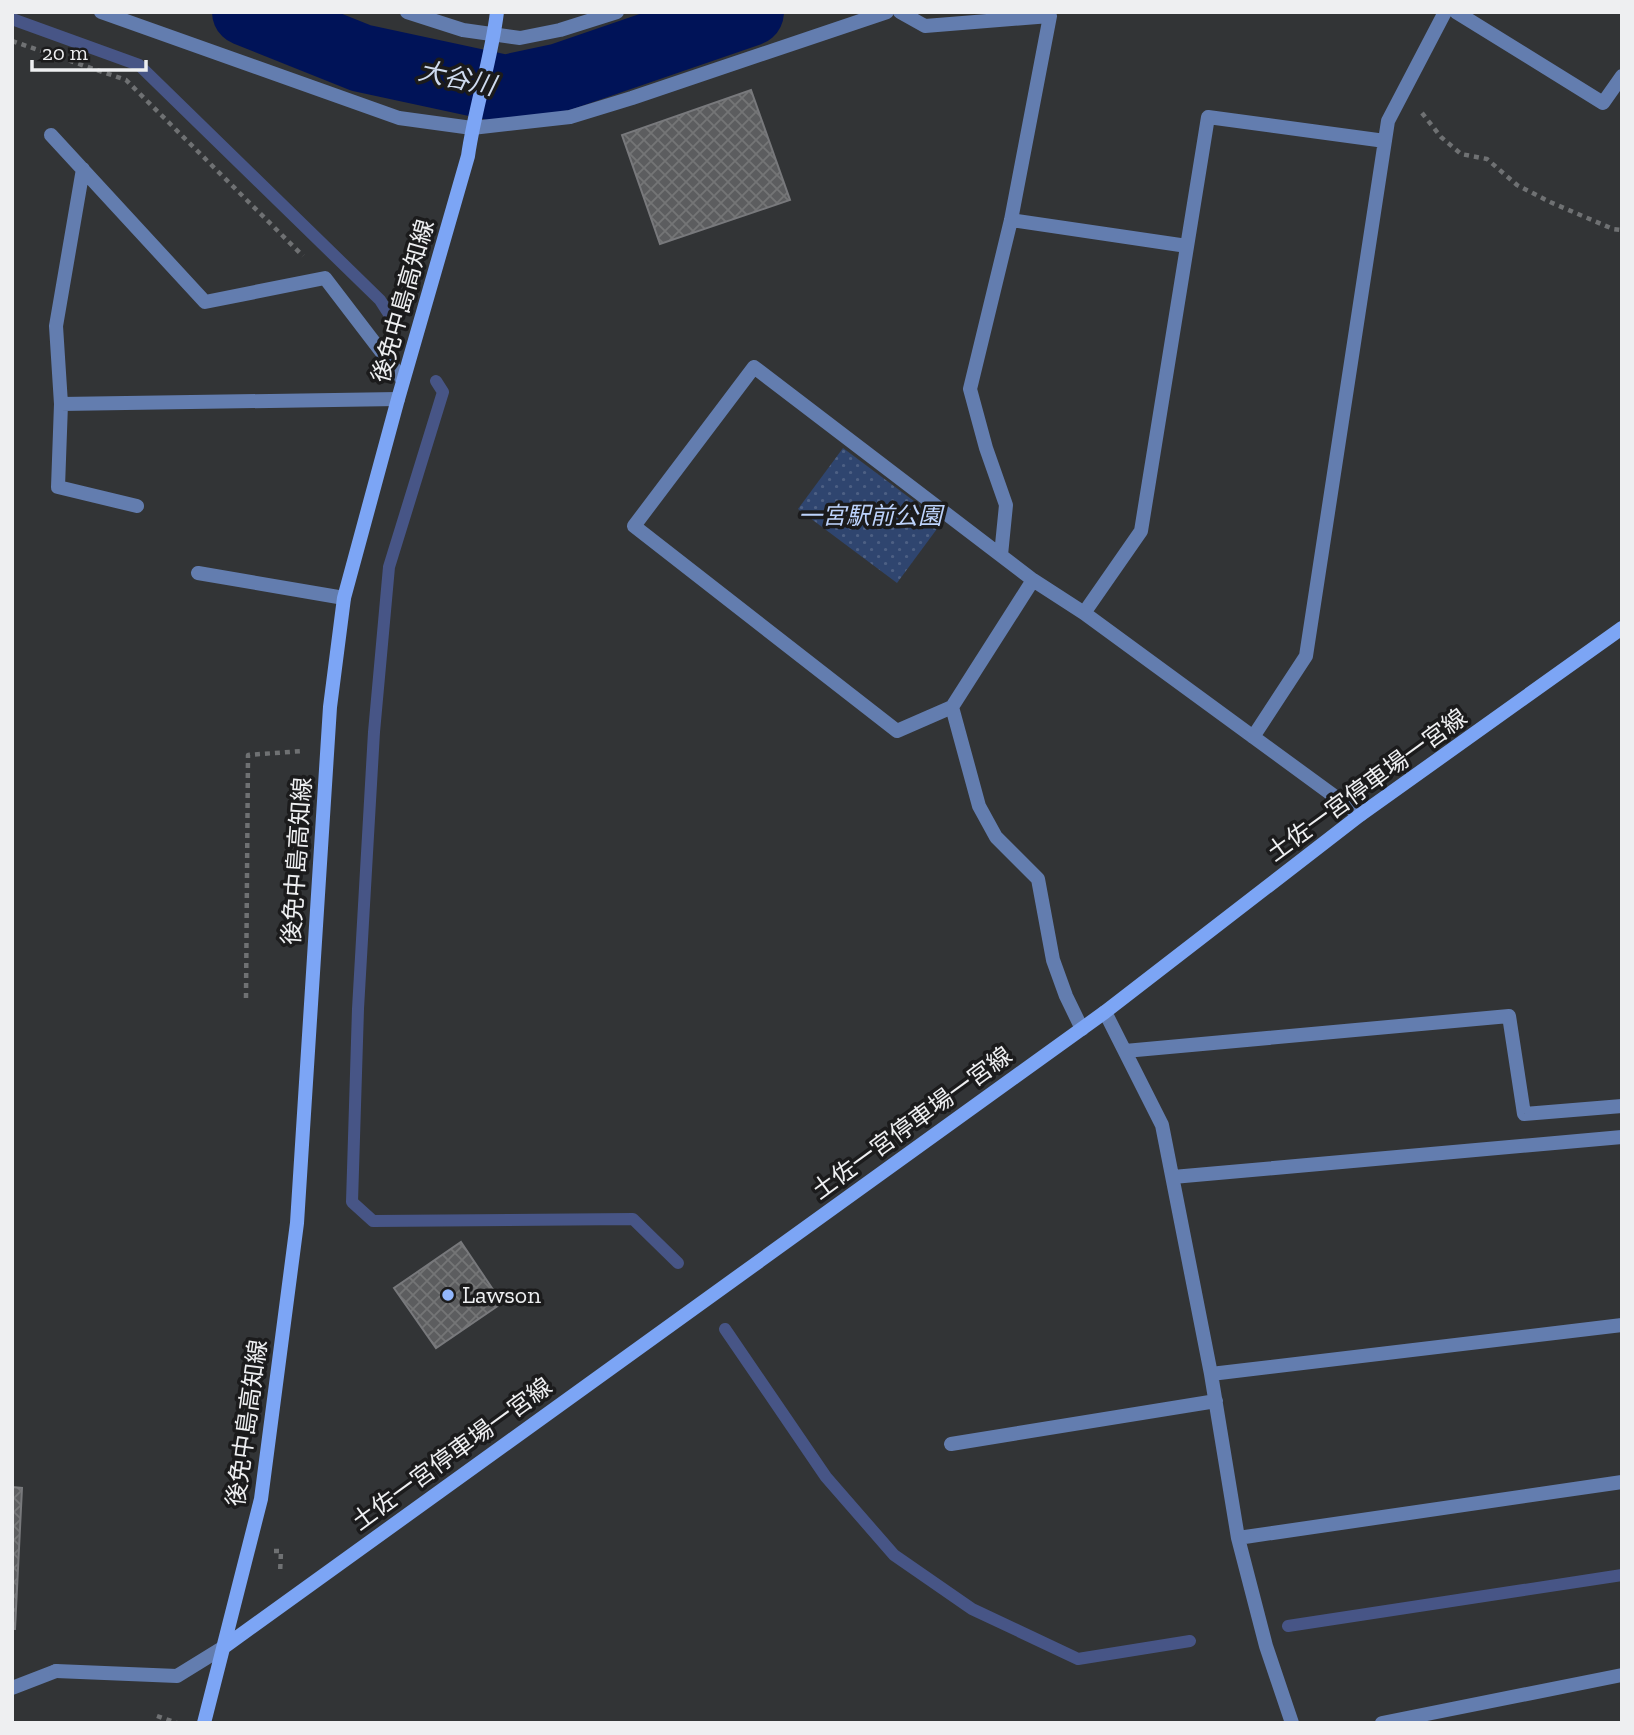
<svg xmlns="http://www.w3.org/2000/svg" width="1634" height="1735" font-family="'Zilla Slab','Noto Sans JP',serif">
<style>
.park{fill:url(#park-dots)}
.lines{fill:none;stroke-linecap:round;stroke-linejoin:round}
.stream{stroke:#475586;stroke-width:12}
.river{stroke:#001358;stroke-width:68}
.building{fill:url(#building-cross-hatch);stroke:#78797c;stroke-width:2}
.path{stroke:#6f7173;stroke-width:4.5;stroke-dasharray:5 5;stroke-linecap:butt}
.service{stroke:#637daf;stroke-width:14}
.minor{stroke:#637daf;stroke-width:14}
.secondary{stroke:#7ca5f5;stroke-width:14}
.poi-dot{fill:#92b7fd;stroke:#1b1b1c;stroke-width:2.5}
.labels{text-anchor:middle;stroke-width:7;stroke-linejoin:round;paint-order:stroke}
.street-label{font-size:24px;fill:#eeeff1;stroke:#1b1b1c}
.park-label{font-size:24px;font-style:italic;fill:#bdd3fc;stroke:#1b1b1c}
.poi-label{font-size:24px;fill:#eeeff1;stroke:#1b1b1c;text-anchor:start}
.water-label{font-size:26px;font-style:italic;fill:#cfdbef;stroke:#1b1b1c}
</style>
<defs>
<pattern id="park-dots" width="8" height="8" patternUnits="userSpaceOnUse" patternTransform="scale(1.75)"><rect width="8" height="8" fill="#2f456f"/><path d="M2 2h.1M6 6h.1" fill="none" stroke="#4d6084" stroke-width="1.8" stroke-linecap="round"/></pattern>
<pattern id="building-cross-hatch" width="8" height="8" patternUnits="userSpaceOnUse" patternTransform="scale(1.75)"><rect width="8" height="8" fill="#5c5d5f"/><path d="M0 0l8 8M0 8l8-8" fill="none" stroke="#747576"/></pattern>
</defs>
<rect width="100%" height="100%" fill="#323436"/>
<path class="park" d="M843,448L942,522L897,583L798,509Z"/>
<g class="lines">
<path class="stream" d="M12,19L139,65L380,300L389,314
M436,381L443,392L389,567L374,732L358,1009L352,1202L373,1221L633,1219L678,1263
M725,1329L826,1477L894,1555L972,1609L1078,1659L1190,1641
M1288,1626L1622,1575"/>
<path class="river" d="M246,12L361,58L505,89L561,77L750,12"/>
</g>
<path class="building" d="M751,90L790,200L660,244L622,135Z
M461,1242L502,1303L436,1348L394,1288Z
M12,1487L22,1488L15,1629H12Z"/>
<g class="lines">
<path class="path" d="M12,41L126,80L303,256
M1422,113L1441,137L1461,154L1487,159L1517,185L1550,202L1613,229L1622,230
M246,998L248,755L302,751
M274,1551H281L280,1574
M157,1716L177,1723"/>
<path class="service" d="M472,128L570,117L632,98L887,12
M12,1688L56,1671"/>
<path class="minor" d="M101,12L399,118L472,128
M407,12L463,30L520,38L560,30L617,12
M900,12L925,26L1050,16L1011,220L970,389L986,448L1006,505L1001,555
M1456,12L1603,103L1622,76
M51,135L205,302L325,278L403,380
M83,169L56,326L61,404L58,487L137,506
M1011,220L1187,246
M61,404L398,399
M198,573L344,598
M1033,580L952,707L897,731L634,526L754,367L1033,580L1084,613L1360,815
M1084,613L1141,531L1208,117L1385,141
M952,707L979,806L996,837L1038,879L1053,960L1066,996L1082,1029
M1253,737L1306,656L1388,121L1445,12
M1105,1012L1162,1125L1211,1374L1238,1538L1266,1646L1292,1723
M1125,1051L1509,1016L1524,1114L1622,1106
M1173,1177L1622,1137
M1211,1374L1622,1325
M951,1444L1216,1401
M1238,1538L1622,1482
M56,1671L177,1676L224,1647
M1382,1723L1622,1675"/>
<path class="secondary" d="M224,1647L1105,1012L1360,815L1622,628
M204,1723L261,1499L297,1223L330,707L344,598L398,399L468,156C475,107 491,61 497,12"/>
</g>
<circle class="poi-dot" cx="448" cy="1295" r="7"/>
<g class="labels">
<g class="street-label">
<text transform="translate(403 301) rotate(-74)" y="8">後免中島高知線</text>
<text transform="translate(1367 785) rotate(-36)" y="8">土佐一宮停車場一宮線</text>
<text transform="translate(297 861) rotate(-86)" y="8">後免中島高知線</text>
<text transform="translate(912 1123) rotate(-36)" y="8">土佐一宮停車場一宮線</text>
<text transform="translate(247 1423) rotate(-82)" y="8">後免中島高知線</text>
<text transform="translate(452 1454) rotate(-36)" y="8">土佐一宮停車場一宮線</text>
</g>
<g class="park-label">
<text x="870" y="524">一宮駅前公園</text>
</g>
<g class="poi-label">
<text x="462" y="1303">Lawson</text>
</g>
<g class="water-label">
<text transform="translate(457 78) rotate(12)" y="9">大谷川</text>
</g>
</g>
<rect width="1634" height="1735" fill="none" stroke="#eeeff1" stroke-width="28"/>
<path d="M32 60v10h114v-10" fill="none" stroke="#eeeff1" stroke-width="3.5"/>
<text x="42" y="60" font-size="21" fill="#eeeff1" stroke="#1b1b1c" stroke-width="5" paint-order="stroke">20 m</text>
</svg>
